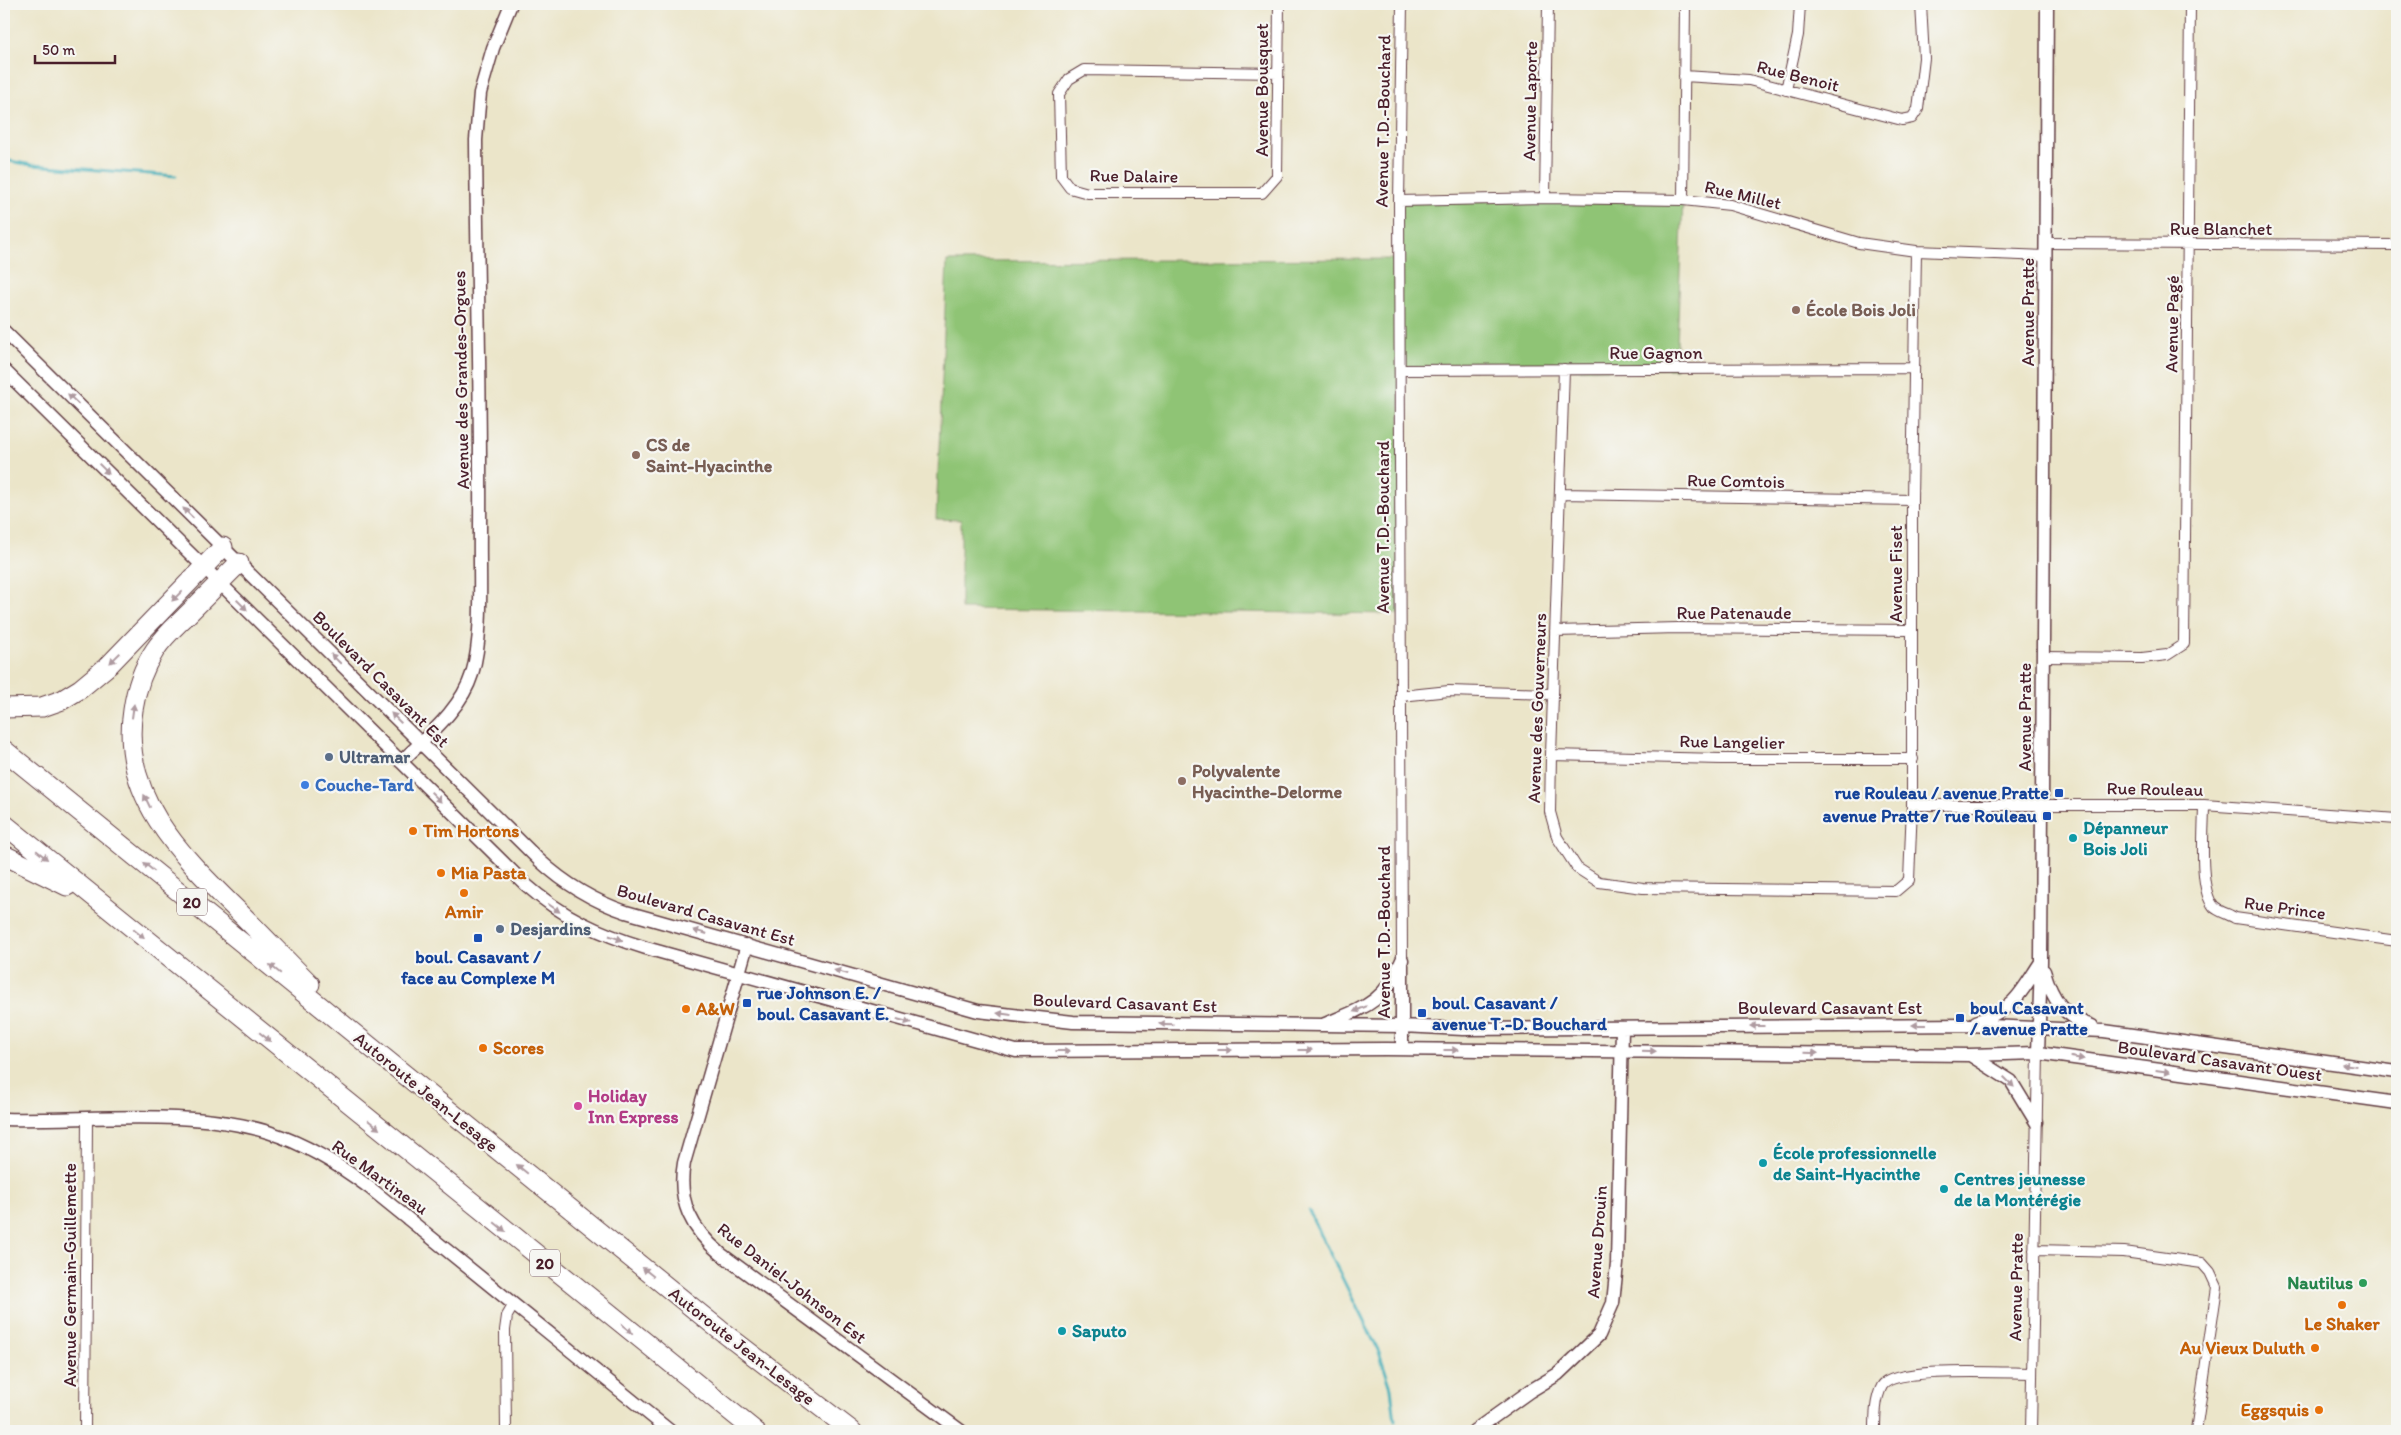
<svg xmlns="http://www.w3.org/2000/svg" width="2401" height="1435" font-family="Itim,sans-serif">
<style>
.green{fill:#8fc475;stroke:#6c7250}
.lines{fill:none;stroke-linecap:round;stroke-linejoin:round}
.stream{stroke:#3dadb8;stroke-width:3}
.minor-casing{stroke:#623d43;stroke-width:12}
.tertiary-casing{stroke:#623d43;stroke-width:15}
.motorway-casing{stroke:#623d43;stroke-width:21}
.minor{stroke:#fff;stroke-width:10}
.tertiary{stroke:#fff;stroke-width:12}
.motorway{stroke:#fff;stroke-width:19}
.oneway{fill:#ae9aa0}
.education-dot{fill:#8d6e63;stroke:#f6f6f2;stroke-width:2}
.service-dot{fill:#5c6f8a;stroke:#f6f6f2;stroke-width:2}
.shop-dot{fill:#3f7fe0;stroke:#f6f6f2;stroke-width:2}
.transit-dot{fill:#1a4fb4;stroke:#f6f6f2;stroke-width:2}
.food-dot{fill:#e8710a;stroke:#f6f6f2;stroke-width:2}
.culture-dot{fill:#0f9aa8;stroke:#f6f6f2;stroke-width:2}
.hotel-dot{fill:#d1479c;stroke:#f6f6f2;stroke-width:2}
.leisure-dot{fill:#2e9e5b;stroke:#f6f6f2;stroke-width:2}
.labels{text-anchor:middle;stroke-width:4.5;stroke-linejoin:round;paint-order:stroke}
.shield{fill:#f6f6f2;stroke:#7e6067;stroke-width:1}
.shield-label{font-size:16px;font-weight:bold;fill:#4a1f2b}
.street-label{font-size:18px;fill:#4a1f2b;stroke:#f6f6f2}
.education-label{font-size:18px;font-weight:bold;fill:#785e54;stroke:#f6f6f2;text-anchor:start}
.service-label{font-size:18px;font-weight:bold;fill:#4e5e75;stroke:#f6f6f2;text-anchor:start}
.shop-label{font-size:18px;font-weight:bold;fill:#366cbe;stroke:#f6f6f2;text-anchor:start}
.transit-label{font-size:18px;font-weight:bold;fill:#164399;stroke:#f6f6f2;text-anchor:start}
.culture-label{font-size:18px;font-weight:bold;fill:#0d838f;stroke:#f6f6f2;text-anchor:start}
.food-label{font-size:18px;font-weight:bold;fill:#c56008;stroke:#f6f6f2;text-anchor:start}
.hotel-label{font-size:18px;font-weight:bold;fill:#b23c85;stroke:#f6f6f2;text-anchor:start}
.leisure-label{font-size:18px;font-weight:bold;fill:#27864d;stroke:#f6f6f2;text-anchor:end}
</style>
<rect width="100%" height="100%" fill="#f6f6f2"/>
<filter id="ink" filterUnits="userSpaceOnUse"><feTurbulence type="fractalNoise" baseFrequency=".02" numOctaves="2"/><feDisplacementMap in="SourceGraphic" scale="10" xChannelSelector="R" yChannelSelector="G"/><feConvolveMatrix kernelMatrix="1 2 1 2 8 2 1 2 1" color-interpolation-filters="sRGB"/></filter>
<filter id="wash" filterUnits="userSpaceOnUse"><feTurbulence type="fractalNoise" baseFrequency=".0096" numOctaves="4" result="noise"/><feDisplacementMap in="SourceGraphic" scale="20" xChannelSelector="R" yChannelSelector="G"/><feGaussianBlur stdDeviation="1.12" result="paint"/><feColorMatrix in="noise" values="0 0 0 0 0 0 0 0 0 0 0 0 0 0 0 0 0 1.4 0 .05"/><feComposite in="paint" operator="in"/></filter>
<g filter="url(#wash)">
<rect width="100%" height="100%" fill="#ebe5c9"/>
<path class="green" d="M1683,200L1676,369L1400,370L1401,614L961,609V520L936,519L947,261L1399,259V201Z"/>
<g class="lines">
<path class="stream" d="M4,160L32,165L176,176
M1309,1211L1379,1352L1391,1388L1395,1421"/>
</g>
</g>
<g filter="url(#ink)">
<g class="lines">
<defs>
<path id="minor" d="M1278,73L1084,70L1069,79L1059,94L1061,176L1070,188L1088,193H1262L1277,176L1279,4
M1684,76L1749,80L1902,120L1912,118L1918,109L1924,58L1921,4
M1786,90L1798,35L1800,4
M1545,198L1548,4
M1683,200L1685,4
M1399,201L1545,198L1683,200L1730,205L1859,243L1916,251L2045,256
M2046,243L2397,245
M1564,369L1551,755L1550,812L1557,837L1577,868L1599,882L1643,888L1896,891L1909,880L1912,805V500L1916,251
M1400,370L1913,368
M1561,494L1912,500
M1555,631L1678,628L1912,630
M2043,657L2142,658L2167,655L2184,644L2190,4
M1401,696L1449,691L1552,694
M1551,755L1721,759H1913
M1912,805H2204L2397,819
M2204,805C2204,829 2198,889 2214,907C2219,912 2229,914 2235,918L2397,941
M1402,960L1399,201L1402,4
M2034,1250L2124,1252L2202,1263L2210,1272L2217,1287L2196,1431
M85,1431L87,1119
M506,1431L505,1330L507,1316L514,1304
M1875,1431C1875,1417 1875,1399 1882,1386C1894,1366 2006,1373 2032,1373
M2031,1431L2038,1053"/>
<path id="tertiary" d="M4,331L539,860C564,883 593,901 626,912L978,1011L1073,1022L1402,1026L1463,1029L1968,1025L2104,1031L2397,1072
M4,370L525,884C562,917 600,934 646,948L1016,1051L1386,1049L1970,1055L2038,1053L2397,1103
M401,762C426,737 461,710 472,674C484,635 479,573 480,531C481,401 477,270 476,140L480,93L493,48L511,4
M747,945L684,1163C677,1202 692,1230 721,1254L961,1431
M1402,965V1049
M2044,971C2052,999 2064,1017 2092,1026
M1976,1022C2016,1008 2019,995 2041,962
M1325,1024C1363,1008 1385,1003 1402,960
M2038,1053L2041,962L2047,4
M1970,1055L2011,1081L2036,1122
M4,1119C86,1121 190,1108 268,1132C306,1144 338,1164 370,1188L670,1431
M1474,1431L1530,1391L1558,1374L1599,1335L1613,1303L1617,1264L1622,1028"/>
<path id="motorway" d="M239,563C222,580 205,597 188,614C177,625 164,636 155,650C143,668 136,689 133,710C119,798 184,858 241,914C264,937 287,961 310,984
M4,708L42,707L62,700L80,689L109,665L223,547
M4,750L720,1330L852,1431
M4,824L755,1431
M4,855L67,886"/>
</defs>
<use href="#minor" class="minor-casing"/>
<use href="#tertiary" class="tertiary-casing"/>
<use href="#motorway" class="motorway-casing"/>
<use href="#minor" class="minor"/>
<use href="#tertiary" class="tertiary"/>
<use href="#motorway" class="motorway"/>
</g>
<defs><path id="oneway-solid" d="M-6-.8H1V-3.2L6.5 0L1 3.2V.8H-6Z" transform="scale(1.25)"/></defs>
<g class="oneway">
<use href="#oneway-solid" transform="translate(73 399) rotate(-136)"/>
<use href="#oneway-solid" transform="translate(104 469) rotate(45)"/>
<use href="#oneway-solid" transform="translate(188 513) rotate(-135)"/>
<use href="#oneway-solid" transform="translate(177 596) rotate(135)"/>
<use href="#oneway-solid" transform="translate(242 605) rotate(45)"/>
<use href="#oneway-solid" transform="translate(115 658) rotate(135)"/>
<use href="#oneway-solid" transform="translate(336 659) rotate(-135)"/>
<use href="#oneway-solid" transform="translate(133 711) rotate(-82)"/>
<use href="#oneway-solid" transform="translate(396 718) rotate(-135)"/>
<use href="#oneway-solid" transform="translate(436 797) rotate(45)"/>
<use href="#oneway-solid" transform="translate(147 801) rotate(-116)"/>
<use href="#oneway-solid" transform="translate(42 855) rotate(39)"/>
<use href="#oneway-solid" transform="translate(149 867) rotate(-141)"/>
<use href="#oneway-solid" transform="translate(554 908) rotate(35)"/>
<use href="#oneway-solid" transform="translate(700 932) rotate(-164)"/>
<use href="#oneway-solid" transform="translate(139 934) rotate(39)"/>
<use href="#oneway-solid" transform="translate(616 938) rotate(19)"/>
<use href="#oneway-solid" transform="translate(275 969) rotate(-141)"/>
<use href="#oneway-solid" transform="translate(841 972) rotate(-165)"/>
<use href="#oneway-solid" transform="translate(1360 1009) rotate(157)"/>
<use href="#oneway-solid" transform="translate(1004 1014) rotate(-173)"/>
<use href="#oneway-solid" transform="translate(904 1021) rotate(15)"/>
<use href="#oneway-solid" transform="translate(1166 1024) rotate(-179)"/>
<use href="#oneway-solid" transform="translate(1919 1025) rotate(180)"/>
<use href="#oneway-solid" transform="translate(1757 1026) rotate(180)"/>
<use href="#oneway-solid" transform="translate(265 1037) rotate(39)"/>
<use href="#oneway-solid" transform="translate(1225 1050)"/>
<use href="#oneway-solid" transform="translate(1305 1050)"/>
<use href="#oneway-solid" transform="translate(1451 1050)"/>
<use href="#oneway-solid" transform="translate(1063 1051)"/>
<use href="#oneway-solid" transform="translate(1649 1051) rotate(1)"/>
<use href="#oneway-solid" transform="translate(1811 1053) rotate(1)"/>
<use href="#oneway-solid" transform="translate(2077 1058) rotate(9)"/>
<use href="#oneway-solid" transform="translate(2349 1065) rotate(-172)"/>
<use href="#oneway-solid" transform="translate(2163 1071) rotate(8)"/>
<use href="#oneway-solid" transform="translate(2009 1082) rotate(45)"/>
<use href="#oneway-solid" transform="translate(374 1125) rotate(39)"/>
<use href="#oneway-solid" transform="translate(522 1169) rotate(-141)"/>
<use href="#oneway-solid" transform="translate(500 1227) rotate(39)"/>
<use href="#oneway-solid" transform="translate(648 1272) rotate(-141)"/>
<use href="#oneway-solid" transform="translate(627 1329) rotate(39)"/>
</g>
</g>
<g class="education-dot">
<circle cx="1796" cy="310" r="5"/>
<circle cx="636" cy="455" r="5"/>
<circle cx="1182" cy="781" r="5"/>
</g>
<g class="service-dot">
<circle cx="329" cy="757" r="5"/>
<circle cx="500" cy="929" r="5"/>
</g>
<circle class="shop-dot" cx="305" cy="785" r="5"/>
<g class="transit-dot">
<rect x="2054" y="788" width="10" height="10" rx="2.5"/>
<rect x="2042" y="811" width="10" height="10" rx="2.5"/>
<rect x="473" y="933" width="10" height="10" rx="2.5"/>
<rect x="742" y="998" width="10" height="10" rx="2.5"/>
<rect x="1417" y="1008" width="10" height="10" rx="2.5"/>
<rect x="1955" y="1013" width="10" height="10" rx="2.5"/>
</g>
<g class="food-dot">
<circle cx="413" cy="831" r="5"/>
<circle cx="441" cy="873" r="5"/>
<circle cx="464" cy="893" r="5"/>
<circle cx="686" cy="1009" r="5"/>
<circle cx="483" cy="1048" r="5"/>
<circle cx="2342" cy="1305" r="5"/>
<circle cx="2315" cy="1348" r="5"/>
<circle cx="2319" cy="1410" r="5"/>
</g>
<g class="culture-dot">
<circle cx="2073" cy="838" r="5"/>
<circle cx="1763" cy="1163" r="5"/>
<circle cx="1944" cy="1189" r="5"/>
<circle cx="1062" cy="1331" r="5"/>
</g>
<circle class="hotel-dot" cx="578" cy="1106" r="5"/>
<circle class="leisure-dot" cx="2363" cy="1283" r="5"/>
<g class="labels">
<g class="shield">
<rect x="177" y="888.5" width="30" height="27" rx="4"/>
<rect x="530" y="1249.5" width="30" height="27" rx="4"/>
</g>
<g class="shield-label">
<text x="192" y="908">20</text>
<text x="545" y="1269">20</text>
</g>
<g class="street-label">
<text transform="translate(1798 76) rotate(14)" y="6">Rue Benoit</text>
<text transform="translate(1262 90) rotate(-90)" y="6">Avenue Bousquet</text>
<text transform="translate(1530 101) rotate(-89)" y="6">Avenue Laporte</text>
<text transform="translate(1383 121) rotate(-89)" y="6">Avenue T.D.-Bouchard</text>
<text transform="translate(1134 176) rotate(1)" y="6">Rue Dalaire</text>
<text transform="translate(1743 195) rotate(13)" y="6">Rue Millet</text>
<text x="2221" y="235">Rue Blanchet</text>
<text transform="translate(2028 312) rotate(-90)" y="6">Avenue Pratte</text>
<text transform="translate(2172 324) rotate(-89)" y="6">Avenue Pagé</text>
<text x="1656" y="359">Rue Gagnon</text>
<text transform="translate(461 380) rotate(-91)" y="6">Avenue des Grandes-Orgues</text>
<text transform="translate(1736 481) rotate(1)" y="6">Rue Comtois</text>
<text transform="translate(1383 527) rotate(-90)" y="6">Avenue T.D.-Bouchard</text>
<text transform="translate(1896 574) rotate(-90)" y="6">Avenue Fiset</text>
<text x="1734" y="619">Rue Patenaude</text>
<text transform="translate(381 679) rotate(45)" y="6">Boulevard Casavant Est</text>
<text transform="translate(1537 708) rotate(-88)" y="6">Avenue des Gouverneurs</text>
<text transform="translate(2025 717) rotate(-90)" y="6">Avenue Pratte</text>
<text transform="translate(1732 742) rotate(1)" y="6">Rue Langelier</text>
<text transform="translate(2155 789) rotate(1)" y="6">Rue Rouleau</text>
<text transform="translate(2285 908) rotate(8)" y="6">Rue Prince</text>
<text transform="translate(706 915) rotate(16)" y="6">Boulevard Casavant Est</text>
<text transform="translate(1384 932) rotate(-90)" y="6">Avenue T.D.-Bouchard</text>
<text transform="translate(1125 1003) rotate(2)" y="6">Boulevard Casavant Est</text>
<text x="1830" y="1014">Boulevard Casavant Est</text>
<text transform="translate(2220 1061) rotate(8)" y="6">Boulevard Casavant Ouest</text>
<text transform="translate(426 1092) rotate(39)" y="6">Autoroute Jean-Lesage</text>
<text transform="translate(380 1177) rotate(36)" y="6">Rue Martineau</text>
<text transform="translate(1597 1242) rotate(-86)" y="6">Avenue Drouin</text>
<text transform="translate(70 1275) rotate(-90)" y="6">Avenue Germain-Guillemette</text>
<text transform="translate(792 1283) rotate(38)" y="6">Rue Daniel-Johnson Est</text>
<text transform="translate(2016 1287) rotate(-89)" y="6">Avenue Pratte</text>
<text transform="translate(742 1346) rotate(38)" y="6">Autoroute Jean-Lesage</text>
</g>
<g class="education-label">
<text x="1806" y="316">École Bois Joli</text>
<text x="646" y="451">CS de<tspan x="646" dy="21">Saint-Hyacinthe</tspan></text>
<text x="1192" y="777">Polyvalente<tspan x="1192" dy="21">Hyacinthe-Delorme</tspan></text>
</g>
<g class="service-label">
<text x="339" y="763">Ultramar</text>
<text x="510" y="935">Desjardins</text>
</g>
<g class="shop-label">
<text x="315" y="791">Couche-Tard</text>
</g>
<g class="transit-label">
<text x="2049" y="799" text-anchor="end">rue Rouleau / avenue Pratte</text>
<text x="2037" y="822" text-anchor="end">avenue Pratte / rue Rouleau</text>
<text x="478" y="963" text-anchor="middle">boul. Casavant /<tspan x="478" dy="21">face au Complexe M</tspan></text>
<text x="757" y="999">rue Johnson E. /<tspan x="757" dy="21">boul. Casavant E.</tspan></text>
<text x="1432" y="1009">boul. Casavant /<tspan x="1432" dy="21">avenue T.-D. Bouchard</tspan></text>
<text x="1970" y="1014">boul. Casavant<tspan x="1970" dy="21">/ avenue Pratte</tspan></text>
</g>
<g class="culture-label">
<text x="2083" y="834">Dépanneur<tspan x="2083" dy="21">Bois Joli</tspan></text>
<text x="1773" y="1159">École professionnelle<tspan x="1773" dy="21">de Saint-Hyacinthe</tspan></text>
<text x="1954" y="1185">Centres jeunesse<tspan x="1954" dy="21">de la Montérégie</tspan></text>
<text x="1072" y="1337">Saputo</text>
</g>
<g class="food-label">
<text x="423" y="837">Tim Hortons</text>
<text x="451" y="879">Mia Pasta</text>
<text x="464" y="918" text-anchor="middle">Amir</text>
<text x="696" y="1015">A&amp;W</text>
<text x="493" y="1054">Scores</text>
<text x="2342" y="1330" text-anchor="middle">Le Shaker</text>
<text x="2305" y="1354" text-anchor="end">Au Vieux Duluth</text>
<text x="2309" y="1416" text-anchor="end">Eggsquis</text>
</g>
<g class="hotel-label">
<text x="588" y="1102">Holiday<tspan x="588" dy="21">Inn Express</tspan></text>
</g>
<g class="leisure-label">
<text x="2353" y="1289">Nautilus</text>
</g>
</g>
<rect width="2401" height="1435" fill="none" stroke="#f6f6f2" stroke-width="20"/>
<path d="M35 55v8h80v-8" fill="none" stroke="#4a1f2b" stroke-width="2.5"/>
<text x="42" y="55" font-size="15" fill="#4a1f2b" stroke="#f6f6f2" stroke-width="4" paint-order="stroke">50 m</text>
</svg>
